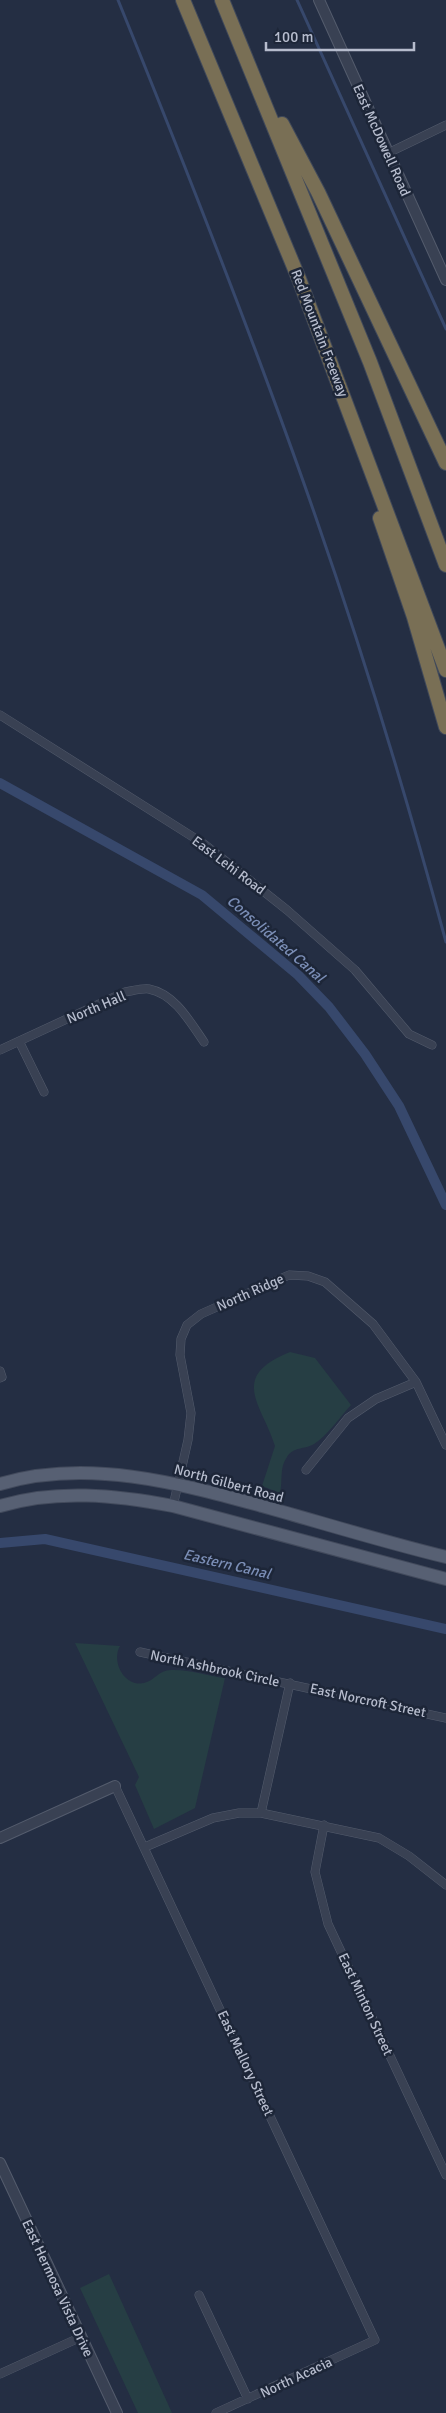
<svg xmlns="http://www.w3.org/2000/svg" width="446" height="2413" font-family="Signika,sans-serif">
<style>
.green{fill:#263e44}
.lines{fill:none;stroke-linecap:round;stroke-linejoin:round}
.stream{stroke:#37486c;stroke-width:3}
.canal{stroke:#37486c;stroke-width:10}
.minor-casing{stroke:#545c6d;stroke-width:9}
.tertiary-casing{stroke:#545c6d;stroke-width:12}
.primary-casing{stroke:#424a5c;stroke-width:14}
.motorway-casing{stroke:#40495a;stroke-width:16}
.minor{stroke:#394153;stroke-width:8}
.tertiary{stroke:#394153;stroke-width:10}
.primary{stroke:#576073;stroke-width:12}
.motorway{stroke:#796f55;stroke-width:14}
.labels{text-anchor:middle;stroke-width:5;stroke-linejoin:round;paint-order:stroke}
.street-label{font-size:14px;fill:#b6bccd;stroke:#1d2638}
.water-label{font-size:15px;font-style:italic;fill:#7b8eb6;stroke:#1d2638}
</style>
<rect width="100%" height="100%" fill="#242e43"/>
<path class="green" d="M290,1352L315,1358L351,1405C340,1417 327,1436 314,1444C304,1450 294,1446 287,1457C279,1468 283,1481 280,1493L262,1486L275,1446C262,1404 228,1377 290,1352Z
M75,1643L120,1646C111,1661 124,1687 144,1683C154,1681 159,1670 171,1670C188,1669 208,1676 225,1678L195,1808L154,1829L135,1785L139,1777Z
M109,2274L172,2413H138L80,2288Z"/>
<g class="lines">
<path class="stream" d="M118,0C187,170 255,342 315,515C364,656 407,798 446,942
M297,0L446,329"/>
<path class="canal" d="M0,783L202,895L298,975L329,1007L365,1054L399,1106L446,1205
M0,1543L45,1539L446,1629"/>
<defs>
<path id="minor" d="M388,153L446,125
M0,715L204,844L287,910L355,970L409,1034L432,1045
M19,1041L44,1092
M0,1050L125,992C132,991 142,988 149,989C175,994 190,1022 204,1042
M0,1371L2,1377L0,1378
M306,1470L348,1418L376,1399L416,1382
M173,1506L188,1440L191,1413L180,1355L181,1339L187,1325L201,1314L289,1275L308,1276L325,1282L373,1324L416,1382L446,1445
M140,1652L446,1718
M115,1786L375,2340L216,2413
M261,1813L290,1683
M324,1825L315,1872L328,1924L446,2175
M145,1847L213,1818L239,1813H261L379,1838L409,1856L446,1885
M199,2295L248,2399
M0,2374L81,2337"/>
<path id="tertiary" d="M319,0L446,280
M0,1838L115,1786
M0,2163L117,2413"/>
<path id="primary" d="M0,1484C87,1458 178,1483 262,1506C323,1523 384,1542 446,1557
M0,1506C56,1489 116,1495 173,1506L446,1579"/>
<path id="motorway" d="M183,0L299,279L446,670
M222,0L370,362L446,565
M282,124L318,192L446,463
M380,518L414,617L446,727"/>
</defs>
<use href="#minor" class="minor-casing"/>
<use href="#tertiary" class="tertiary-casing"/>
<use href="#primary" class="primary-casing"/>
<use href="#motorway" class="motorway-casing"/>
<use href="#minor" class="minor"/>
<use href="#tertiary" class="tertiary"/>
<use href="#primary" class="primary"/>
<use href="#motorway" class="motorway"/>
</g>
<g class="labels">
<g class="street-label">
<text transform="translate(382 140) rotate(66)" y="5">East McDowell Road</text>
<text transform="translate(320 333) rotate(69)" y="5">Red Mountain Freeway</text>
<text transform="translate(229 865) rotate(37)" y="5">East Lehi Road</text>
<text transform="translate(96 1007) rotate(-23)" y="5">North Hall</text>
<text transform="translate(250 1292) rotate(-24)" y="5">North Ridge</text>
<text transform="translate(229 1483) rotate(15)" y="5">North Gilbert Road</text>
<text transform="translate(215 1668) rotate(12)" y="5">North Ashbrook Circle</text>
<text transform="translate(368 1700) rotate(12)" y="5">East Norcroft Street</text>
<text transform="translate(366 2004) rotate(65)" y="5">East Minton Street</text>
<text transform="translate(246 2063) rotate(65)" y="5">East Mallory Street</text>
<text transform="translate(58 2288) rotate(65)" y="5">East Hermosa Vista Drive</text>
<text transform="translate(296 2377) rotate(-25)" y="5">North Acacia</text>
</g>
<g class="water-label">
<text transform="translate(276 939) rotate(41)" y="5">Consolidated Canal</text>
<text transform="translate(227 1564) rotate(13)" y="5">Eastern Canal</text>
</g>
</g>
<path d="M266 42v8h148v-8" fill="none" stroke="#b6bccd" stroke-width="2.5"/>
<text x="274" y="42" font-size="15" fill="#b6bccd" stroke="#1d2638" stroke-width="4" paint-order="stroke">100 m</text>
</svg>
